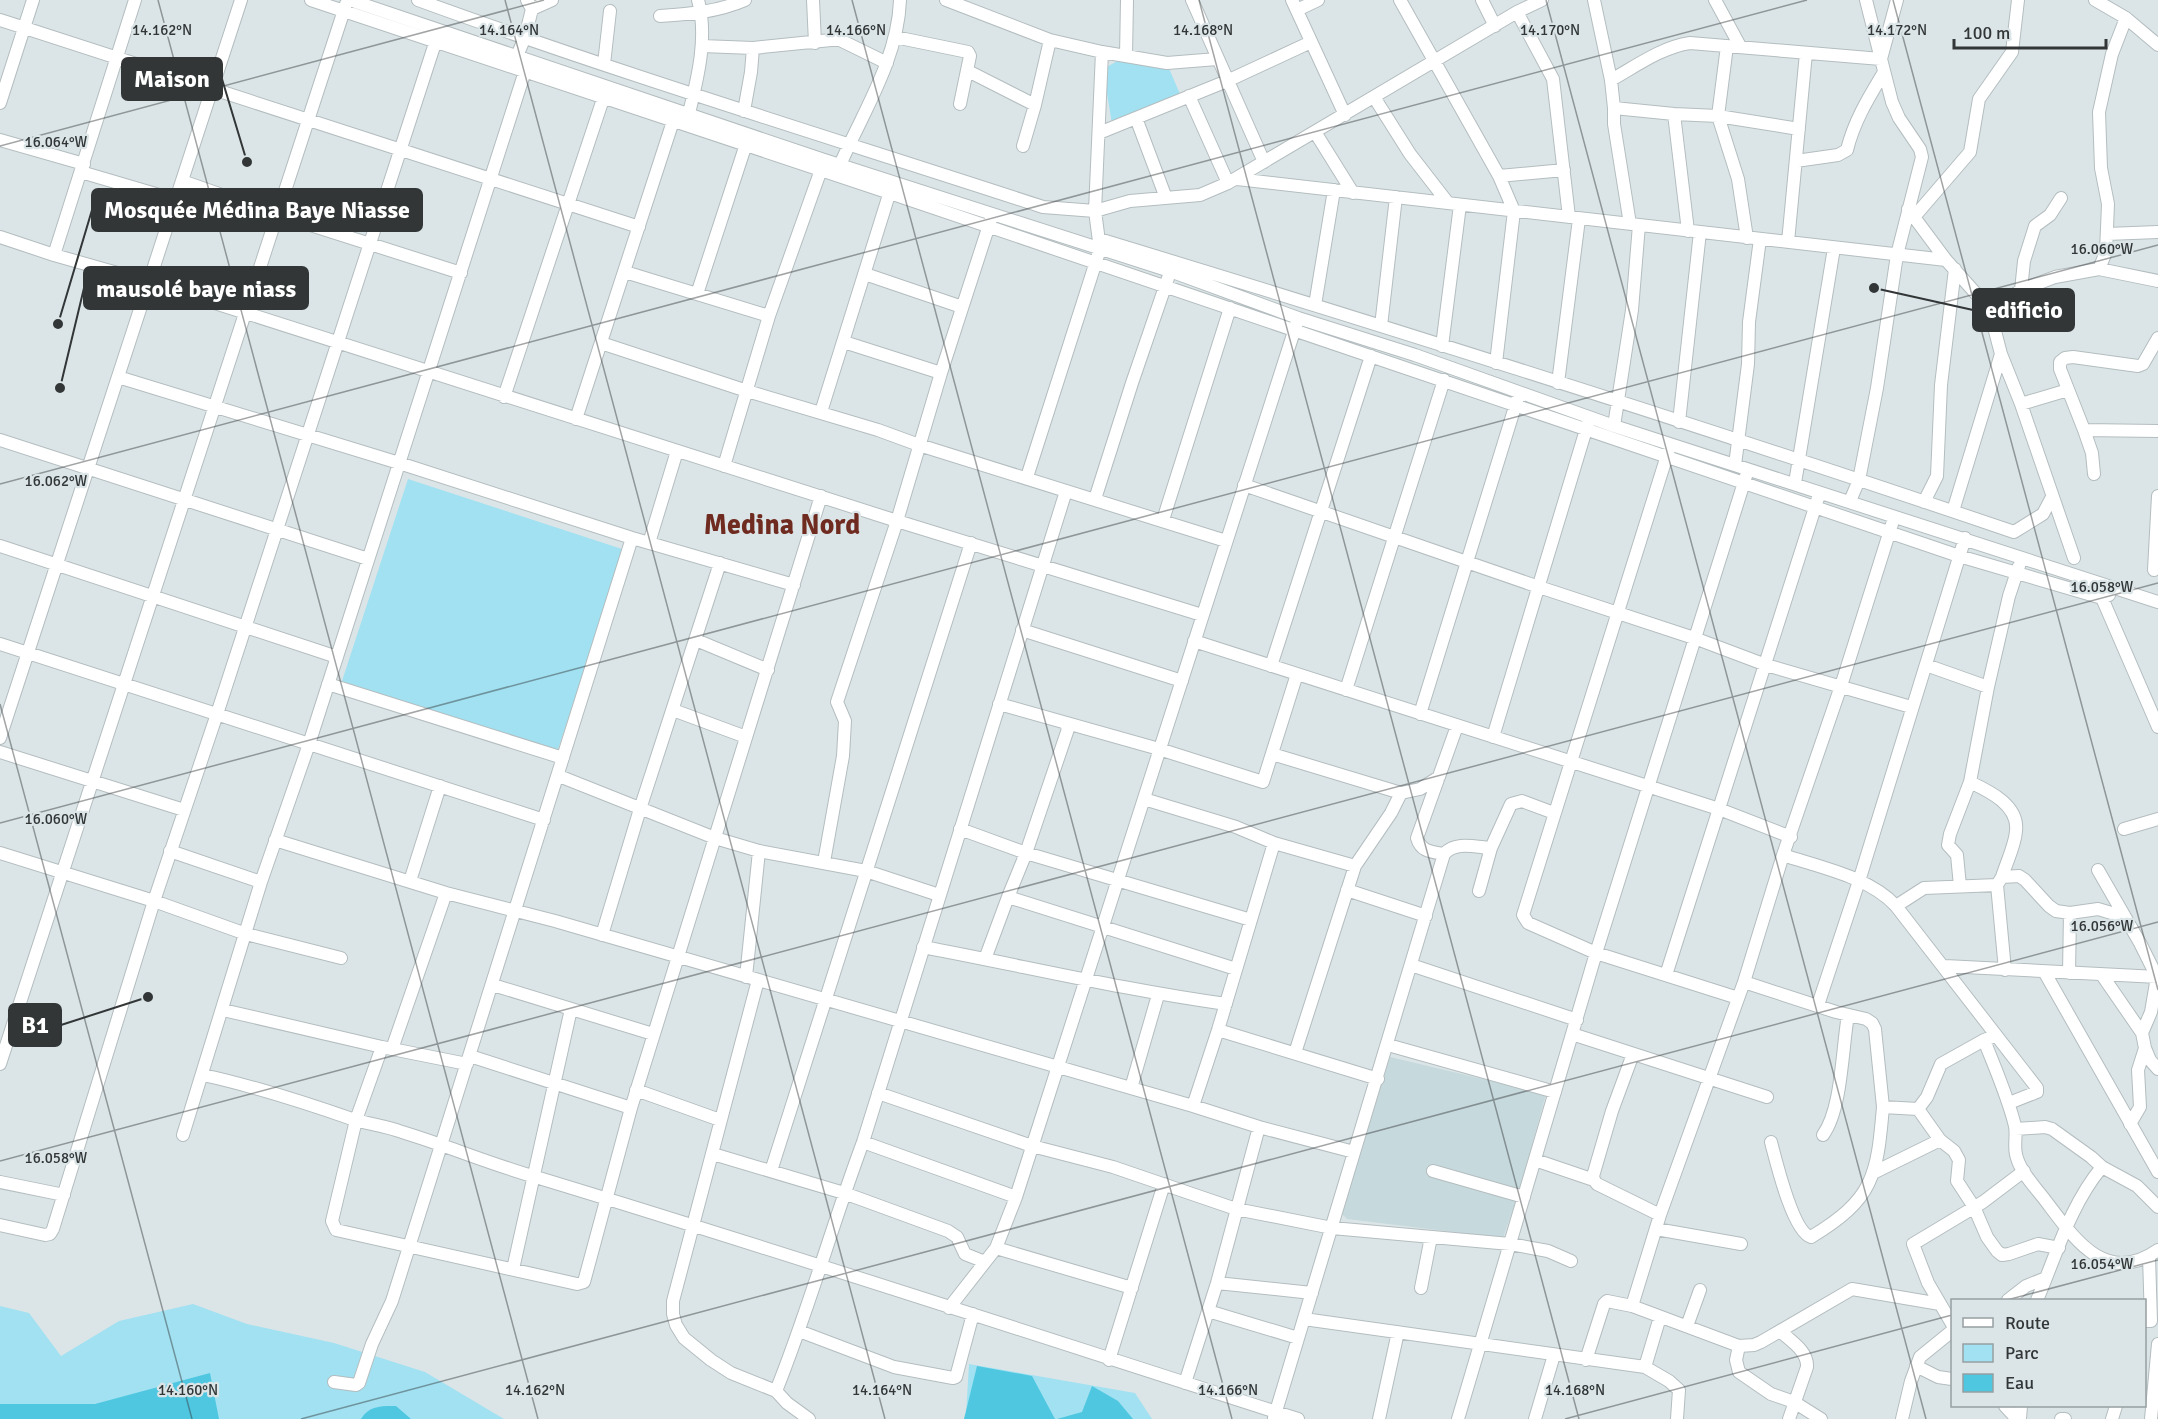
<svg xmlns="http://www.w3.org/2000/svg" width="2158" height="1419" font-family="Signika,sans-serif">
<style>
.built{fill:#c6d9dd}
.green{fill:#a1e1f1}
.water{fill:#4fc7e1}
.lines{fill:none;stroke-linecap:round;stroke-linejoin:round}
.minor-casing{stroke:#b4bdbf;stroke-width:14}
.minor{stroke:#fff;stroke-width:12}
.ticks{fill:none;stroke:#323637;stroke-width:1.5;stroke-opacity:0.45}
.labels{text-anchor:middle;stroke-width:4.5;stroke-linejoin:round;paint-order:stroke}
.district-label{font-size:28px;font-weight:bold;fill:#702b20;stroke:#dbe5e7}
.ticks-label{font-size:15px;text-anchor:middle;fill:#323637;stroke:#dbe5e7;stroke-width:4.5;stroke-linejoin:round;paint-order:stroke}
.leader{fill:none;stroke:#323637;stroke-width:2}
.callout-dot{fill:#323637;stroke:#dbe5e7;stroke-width:2}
.callout{fill:#323637;stroke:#323637;stroke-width:2}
.callout-label{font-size:24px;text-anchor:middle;font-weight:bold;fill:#fff}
</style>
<rect width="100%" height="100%" fill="#dbe5e7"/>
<path class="built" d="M1390,1057L1546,1094L1519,1192L1503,1238L1347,1219L1342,1214Z"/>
<path class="green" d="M1123,58L1168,66L1180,94L1112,124L1103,69Z
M408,479L625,550L557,752L342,681Z
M193,1304L247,1324L334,1343L425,1372L504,1419H0V1306L29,1313L61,1356L119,1321Z
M969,1364L1135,1393L1152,1419H964L966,1415Z"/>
<path class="water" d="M977,1366L1032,1376L1055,1419H964Z
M210,1373L219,1419H0V1404H95Z
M1092,1386L1118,1401L1133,1419H1057L1082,1412Z
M392,1406H396L411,1419H361C368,1407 379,1406 392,1406Z"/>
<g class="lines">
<defs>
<path id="minor" d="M311,0L890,193L1959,556L2102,598
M350,0L824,160L1170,271L1298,318L1415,355L1614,426L2158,602
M418,0C624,75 835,139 1043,207L1095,211L1130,201L1200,195L1228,183L1517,12L1542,0
M813,0L815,43
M946,0L1050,40L1102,52L1167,63L1217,59
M1192,0L1264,162
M1292,0L1345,115
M1400,0L1499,176L1514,211L1496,363
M1482,0L1495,26
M1594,0L1611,80L1614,108V124L1630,224
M1715,0L1740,46
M2095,0L2126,18L2158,45
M532,9L552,0
M1297,10L1318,0
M1517,12L1553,79L1569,217
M660,16C690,14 717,12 745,0
M0,20L639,227
M895,37L968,52L970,56L960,104
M702,46L753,48L831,40H840L887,63
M1727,46L1718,116L1738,179L1747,238
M517,56L525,37L532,9L527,0
M1126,56L1127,0
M604,64L610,11
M968,71L1035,105
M1611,80C1636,66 1662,47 1690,43L1881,59L1866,0
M1189,96L1228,183
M1374,97L1410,154L1448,203
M0,103L33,0
M1614,108L1674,114L1718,116L1799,129
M744,111L751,72L753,48
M689,113C698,77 708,36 698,0
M1674,114L1688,231
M1136,118L1166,198
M1315,132L1353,193
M1099,133L1227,81L1311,42
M0,140L84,164
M1023,146L1035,105L1050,40
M1796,161L1838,155L1847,150C1854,121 1869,97 1884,72
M840,165C863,112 898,59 900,0
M81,172L176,200
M1499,176L1564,170
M1237,179L1946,260
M182,181L276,214L461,273
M1908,209L1946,260L1987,306L1990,312L2021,290L2055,277L2099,269L2106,252L2108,204L2101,168L2099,112L2112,54L2126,18
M1914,217L1970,152L1979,99L2012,52L2018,0
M2107,234L2158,232
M0,237L54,255L149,282L897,521L1202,615
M1099,239C1405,332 1711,429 2014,532L2043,514L2052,497
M1788,242L1806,53
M54,255L135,0
M2099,269L2158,281
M625,272L769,316
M865,274L962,307
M2021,290L2024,261L2035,226L2050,215L2061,198
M697,294L748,138
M1315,305L1334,190
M1990,312L2001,354L2021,404L2074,558
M1381,326L1396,197
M844,342L941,373
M601,343L747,391L878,430L919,445L1226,541
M1442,346L1460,205
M118,377L399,463L632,538L794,585
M1558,383L1579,219
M504,397L606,90
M2021,404L2068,390
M821,412L892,185
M576,419L675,115
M1679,422L1700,232
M1614,426L1632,310L1639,225
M2084,430L2060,369V362L2065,358L2073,357L2138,366L2143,364L2158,338
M0,440L368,559
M1669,449L1523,915L1528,923L1596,953L1738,998
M1735,465L1748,364L1749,322L1760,239
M724,466L769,316L823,164
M2094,474L2092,453L2084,430L2158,431
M1027,477L1100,249L1095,211L1102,52
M1795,483L1834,248
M1244,485L1539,587L1697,639L1766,665L1911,707
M1095,499L1132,383L1168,278
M1850,501L1859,480L1877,388L1897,255L1922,157L1920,149L1899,118L1892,102L1881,59L1897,0
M1924,502L1937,476L1941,385L1955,269
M1953,511L2001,354
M1163,520L1230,308
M649,543L677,451
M0,546L337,657
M2154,570L2158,496
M2109,595L2102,598L2158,727
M1022,630L1182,681
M696,640L768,670
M1194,641L1719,809L1791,837
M0,644L544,820
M1926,665L1988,687L1970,782L1950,834L1948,845L1957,855L1960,886
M1271,666L1371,356
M328,684L563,758
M1988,687L2009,596L2019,566
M1346,690L1444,380
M999,704L1159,749L1263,782L1297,674
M673,710L746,737
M1420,714L1518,397
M1493,737L1588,423
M0,738L241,0
M0,752L184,810
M1272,754L1401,793L1420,789L1439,777
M559,776L715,838L759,851L866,871L939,895
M1970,782C1989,791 2019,805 2016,831C2015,846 2006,863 2002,877
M1144,799L1236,827L1274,843L1355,866
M960,829L1026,853L1251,920
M2124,829L2158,819
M275,840L446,893L555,921L1193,1106L1259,1127L1354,1152
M170,851L261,882
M0,853L154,901L246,934L341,958
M1444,854C1432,852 1421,852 1417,838L1457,726
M1783,855C1819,867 1870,877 1896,906L2037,1088V1092L2009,1103
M824,862L843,756L845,721L837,702L897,521L941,373L991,219
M2098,870L2140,943L2157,977L2151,1012L2142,1033
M410,881L440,786
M1997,885L2005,970
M1347,890L1426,916
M1479,891L1491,848
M1008,897L1236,969
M1896,906L1924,888L1997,885L2002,877L2019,876L2025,880L2049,906L2056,911L2070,913
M602,935L640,809L720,563
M923,947C1024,966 1124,990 1226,1004
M985,959L1008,897L1026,853L1068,729L1066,724
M1411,965L1577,1020
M1945,966L2158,977
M2045,973L2158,1172
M2069,973L2070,913L2098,909L2125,917
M1666,975L1818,498
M2102,975L2142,1033L2145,1048L2150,1060L2158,1069
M746,977L759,851
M758,980L673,1301V1314L676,1325L684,1338L711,1360L731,1373L776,1391L787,1403L809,1419
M1744,982L1836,1012L1866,1019L1872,1023L1875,1029L1883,1107L1918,1109
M493,985L653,1034
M1818,1005L1859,881L1965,538
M223,1010L382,1047L467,1064
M1218,1030L1378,1079
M1572,1034L1767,1097
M1995,1036L1984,1040C1995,1068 2008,1097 2015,1126C2017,1137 2013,1148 2017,1158C2021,1173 2036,1188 2045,1200C2074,1238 2105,1287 2158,1250
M1388,1045L1555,1092
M382,1047L356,1120L332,1221L336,1230L577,1284L584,1282L631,1108L821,496
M392,1049L446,893
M1295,1053L1355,866L1391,813L1401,793
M470,1056L631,1108
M0,1064L346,4
M203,1075C254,1086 303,1102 352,1119C368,1124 386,1126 402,1132C448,1146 493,1165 539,1178C793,1255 1045,1338 1298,1419
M1131,1088L1158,995
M636,1090L720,1120
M878,1093L1032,1146L1113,1167L1236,1209L1332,1228L1510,1244L1548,1251L1571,1261
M1193,1106L1218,1030L1274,843
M1918,1109L1940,1140L1954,1151L1959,1160L1957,1181L1974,1207L1987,1237L1997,1251L2002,1255L2009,1254L2038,1244L2059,1248
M1918,1109L1927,1097L1941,1064L1984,1040
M2130,1124L2140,1107L2138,1070L2145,1048
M2016,1129L2045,1127L2052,1129L2091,1157L2102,1167
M183,1135L261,882L309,744L527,65
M1823,1135C1842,1109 1842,1049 1848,1015
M863,1142L1016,1197
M1771,1142C1776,1161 1793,1232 1811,1237C1874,1199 1877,1176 1883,1107
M713,1154L844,1193L948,1231L957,1237L965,1254L985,1262
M1535,1160L1594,1180L1597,1184L1660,1215
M771,1171L971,543
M1433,1171L1524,1197
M1875,1172L1940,1140
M1594,1180L1593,1176L1612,1111L1633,1054
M0,1182L64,1195
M0,1225L45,1235L50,1234L53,1229L154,901L217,714L438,34
M1656,1229L1741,1244
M996,1248L1132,1288
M513,1269L571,1009
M1217,1283L1312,1293
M1421,1288L1431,1237
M2008,1300L2026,1286L2046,1278
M2037,1300C2056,1256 2070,1205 2102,1167L2137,1186L2158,1207
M1632,1306L1660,1215L1744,982L1783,855L1841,686L1892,524
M949,1308L996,1248L1016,1197L1297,322
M1208,1311L1298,1338
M1304,1319L1645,1367L1669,1381L1679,1390L1677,1419
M2144,1321H2151L2149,1256
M1952,1324L1928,1283L1913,1244L1983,1202L2024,1171
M1687,1326L1700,1290
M799,1331L894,1367L953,1378L956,1377L973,1314
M1780,1331C1791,1341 1808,1351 1807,1367L1789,1419
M1739,1346L1736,1360L1739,1372L1771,1394L1794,1402L1821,1419
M1109,1360L1164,1184
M1586,1360L1604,1304L1607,1301L1632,1306L1739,1346L1754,1345L1761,1342L1852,1289L1940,1304
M1916,1366L1938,1377L1952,1379
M1645,1367L1660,1317
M334,1382L356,1385L359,1383L372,1344L392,1301L632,538
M1185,1383L1217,1283L1259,1127
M776,1391C809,1309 832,1225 863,1142L1066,491
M2005,1406L2017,1419
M1274,1418L1444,854C1455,841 1475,847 1491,848L1511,804L1522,801L1554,813
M1379,1419L1398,1332
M1458,1419L1596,953L1746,476
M1535,1419L1554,1355
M1902,1419L1911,1381L1920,1357L1952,1331
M2020,1419L2021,1406
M2061,1419H2065
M2112,1419L2116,1406
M2151,1419L2158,1344"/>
</defs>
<use href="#minor" class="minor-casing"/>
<use href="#minor" class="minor"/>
</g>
<path class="ticks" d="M158,0L538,1419M505,0L885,1419M852,0L1232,1419M1199,0L1579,1419M1546,0L1926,1419M1893,0L2158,990M0,146L544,0M0,484L1807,0M0,704L192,1419M0,823L2158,245M0,1161L2158,583M2007,1300L2158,1260M301,1419L2158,922M1565,1419L1952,1315"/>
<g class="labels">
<g class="district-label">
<text x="782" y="534">Medina Nord</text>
</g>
</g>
<g class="ticks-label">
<text x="162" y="35">14.162°N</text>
<text x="509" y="35">14.164°N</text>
<text x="856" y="35">14.166°N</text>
<text x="1203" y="35">14.168°N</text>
<text x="1550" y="35">14.170°N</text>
<text x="1897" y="35">14.172°N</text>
<text x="56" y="147">16.064°W</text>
<text x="2102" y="254">16.060°W</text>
<text x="56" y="486">16.062°W</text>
<text x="2102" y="592">16.058°W</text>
<text x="56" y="824">16.060°W</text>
<text x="2102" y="931">16.056°W</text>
<text x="56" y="1163">16.058°W</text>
<text x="2102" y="1269">16.054°W</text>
<text x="188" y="1395">14.160°N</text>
<text x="535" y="1395">14.162°N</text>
<text x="882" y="1395">14.164°N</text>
<text x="1228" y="1395">14.166°N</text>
<text x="1575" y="1395">14.168°N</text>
</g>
<path class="leader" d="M247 162L222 79M58 324L92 210M60 388L84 288M1874 288L1973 310M148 997L61 1025"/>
<g class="callout-dot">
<circle cx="247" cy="162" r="6"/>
<circle cx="58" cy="324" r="6"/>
<circle cx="60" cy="388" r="6"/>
<circle cx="1874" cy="288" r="6"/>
<circle cx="148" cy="997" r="6"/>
</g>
<g class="callout">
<rect x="122" y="58" width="100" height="42" rx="6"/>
<rect x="92" y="189" width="330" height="42" rx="6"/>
<rect x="84" y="267" width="224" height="42" rx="6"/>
<rect x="1973" y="289" width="101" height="42" rx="6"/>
<rect x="9" y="1004" width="52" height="42" rx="6"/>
</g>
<g class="callout-label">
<text x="172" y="87">Maison</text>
<text x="257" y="218">Mosquée Médina Baye Niasse</text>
<text x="196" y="297">mausolé baye niass</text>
<text x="2024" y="318">edificio</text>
<text x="35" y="1033">B1</text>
</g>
<rect x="1951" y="1299" width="195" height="108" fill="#dbe5e7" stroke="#979fa1" stroke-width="1.5"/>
<rect x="1963" y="1318" width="30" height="9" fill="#ffffff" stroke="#979fa1" stroke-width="1.5"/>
<text x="2005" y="1329" font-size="18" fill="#323637">Route</text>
<rect x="1963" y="1344" width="30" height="18" fill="#a1e1f1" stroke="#979fa1" stroke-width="1.5"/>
<text x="2005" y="1359" font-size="18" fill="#323637">Parc</text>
<rect x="1963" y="1374" width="30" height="18" fill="#4fc7e1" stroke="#979fa1" stroke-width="1.5"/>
<text x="2005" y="1389" font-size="18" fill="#323637">Eau</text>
<path d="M1954 39v9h152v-9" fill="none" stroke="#323637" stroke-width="3"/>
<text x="1963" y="39" font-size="18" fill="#323637" stroke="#dbe5e7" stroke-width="4.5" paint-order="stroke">100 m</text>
</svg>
